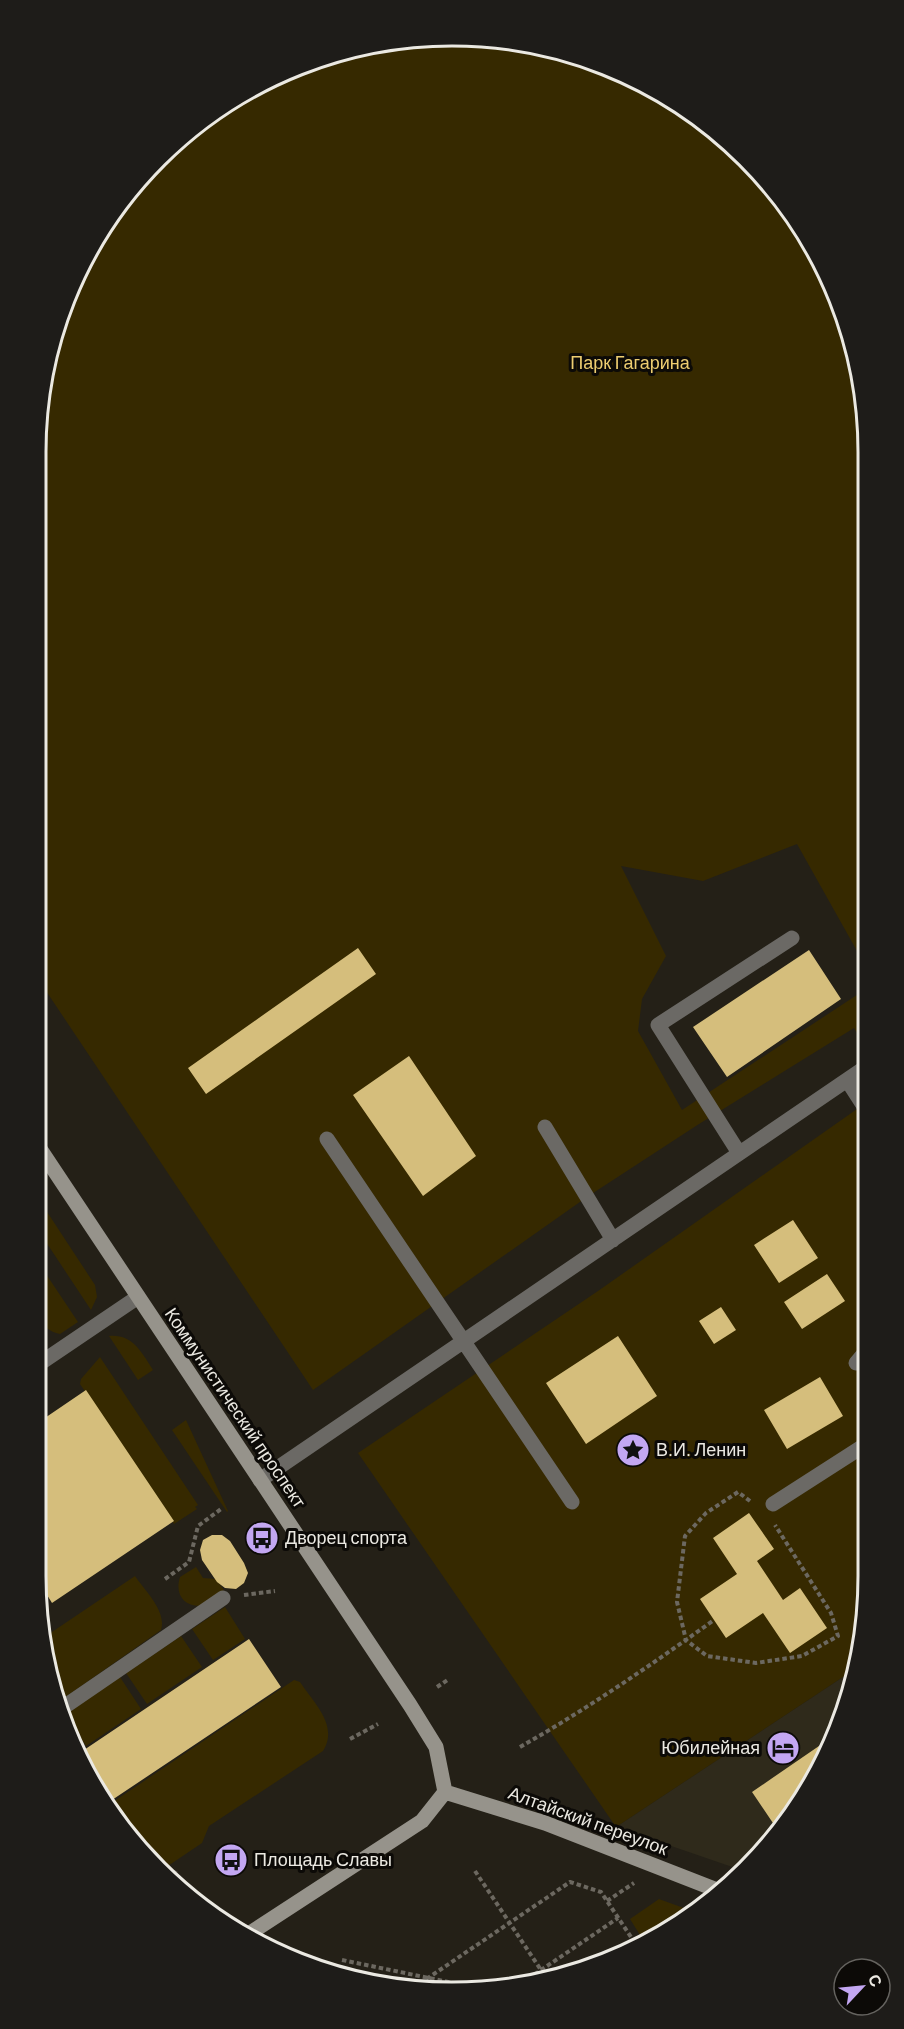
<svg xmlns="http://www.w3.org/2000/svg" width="904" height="2029" font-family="Barlow,sans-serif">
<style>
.built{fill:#2f2a1b}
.green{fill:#362900}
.building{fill:#d5be7c}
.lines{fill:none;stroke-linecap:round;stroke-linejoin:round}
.path{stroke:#6c6860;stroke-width:4;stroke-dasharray:4.5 3;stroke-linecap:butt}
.lane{stroke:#6b6965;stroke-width:15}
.secondary{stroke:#96938b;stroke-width:15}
.labels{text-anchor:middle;stroke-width:6;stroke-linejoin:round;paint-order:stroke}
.park-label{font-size:18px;fill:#edcd70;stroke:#0c0a07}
.street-label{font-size:18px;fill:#ebe9e2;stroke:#0c0a07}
.poi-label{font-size:18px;fill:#ebe9e2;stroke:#0c0a07;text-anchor:start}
.rim{fill:none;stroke:#ebe9e2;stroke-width:3}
</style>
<rect width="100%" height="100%" fill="#242017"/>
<path class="built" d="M852,1671L846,1711L812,1785L765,1851L741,1870L616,1827Z"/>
<path class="green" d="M425,37L507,40L586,58L705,122L782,198L836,292L864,397L866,967L797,844L703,881L621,866L666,956L642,999L638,1031L682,1110L866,989V1048L854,1028L699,1124L587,1197L313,1390L36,976V452L58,318L92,244L139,177L199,122L268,79L345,50Z
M867,1102L868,1577L852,1671L616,1827L358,1453L598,1291Z
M36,1195L95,1285L97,1297L91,1310L36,1227Z
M36,1259L78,1322L60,1334C28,1328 36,1284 36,1259Z
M109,1336C132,1334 141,1351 153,1370L138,1380Z
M100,1357L198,1505L195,1507L197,1509L174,1524L80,1384L81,1379Z
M186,1420L228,1511L227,1512L172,1430Z
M196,1567L203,1578L216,1579L224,1590L200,1606C182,1606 175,1593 180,1577Z
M135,1576C145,1591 167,1611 161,1630L57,1703L46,1636Z
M225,1607L245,1639L213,1660L192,1629Z
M181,1636L202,1667L147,1704L126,1673Z
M120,1677L141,1709L86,1746L65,1714Z
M294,1680L300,1682C314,1703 339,1726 323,1751L209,1826L202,1843L162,1870L139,1851L107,1806Z
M659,1899L692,1911L660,1937L645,1943L630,1919Z"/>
<path class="building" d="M358,948L376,974L206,1094L188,1068Z
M809,950L841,999L727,1077L693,1027Z
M409,1056L476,1156L423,1196L353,1095Z
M793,1220L818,1258L779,1283L754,1245Z
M827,1274L845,1301L802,1329L784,1302Z
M721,1307L736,1330L714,1344L699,1321Z
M618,1336L657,1396L586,1444L546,1383Z
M820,1377L843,1416L787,1449L764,1410Z
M86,1390L174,1521L52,1603L36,1577V1424Z
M749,1513L774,1549L757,1561L783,1600L800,1588L827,1628L790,1653L763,1613L726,1638L700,1599L737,1574L713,1538Z
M212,1535H222L230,1541L244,1563L248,1573L244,1583L236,1589L225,1588L217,1582L202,1560L200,1550L203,1540Z
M249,1639L281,1687L106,1804L92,1785L78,1754Z
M835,1735L812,1785L779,1832L752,1792Z"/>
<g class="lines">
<path class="path" d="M750,1501L738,1492L706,1513L685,1536L677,1602L686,1640L707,1656L756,1663L802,1656L838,1636L831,1613L775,1525
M165,1579L189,1562L198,1526L221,1509
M244,1595L275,1591
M437,1687L449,1679
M350,1739L378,1724
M520,1747C587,1709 651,1665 714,1620
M475,1871L541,1970
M172,1878L176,1871
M607,1901L634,1883
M342,1960L487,1990
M516,1987L618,1918
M437,1992L428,1978L570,1882L601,1892L637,1946"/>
<path class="lane" d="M847,1080L867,1111
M545,1127L613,1240
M327,1139L572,1502
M739,1153L658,1025L792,938
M856,1363L867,1350
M36,1366L138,1297
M260,1480L866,1067
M773,1504L868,1443
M58,1711L223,1598"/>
<path class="secondary" d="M36,1143L410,1705L436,1747L445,1792
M445,1792L545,1823L717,1890
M244,1937L422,1821L445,1792"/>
</g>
<defs>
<symbol id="sight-disc" viewBox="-11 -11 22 22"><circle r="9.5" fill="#c3a7f2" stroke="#0c0a07"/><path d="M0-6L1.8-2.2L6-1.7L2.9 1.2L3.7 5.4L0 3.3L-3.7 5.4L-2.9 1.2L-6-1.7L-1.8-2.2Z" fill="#111"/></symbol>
<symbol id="bus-disc" viewBox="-11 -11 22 22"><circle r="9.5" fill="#c3a7f2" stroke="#0c0a07"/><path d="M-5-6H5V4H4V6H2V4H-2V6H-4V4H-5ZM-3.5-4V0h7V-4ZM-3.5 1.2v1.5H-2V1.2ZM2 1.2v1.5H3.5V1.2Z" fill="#111"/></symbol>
<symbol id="hotel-disc" viewBox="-11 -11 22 22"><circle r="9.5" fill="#c3a7f2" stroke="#0c0a07"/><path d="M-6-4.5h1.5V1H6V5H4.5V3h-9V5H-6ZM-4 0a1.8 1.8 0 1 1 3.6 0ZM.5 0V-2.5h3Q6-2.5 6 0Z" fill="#111"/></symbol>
</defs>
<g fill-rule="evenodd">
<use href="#sight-disc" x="614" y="1431" width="38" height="38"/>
<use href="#bus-disc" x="243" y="1519" width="38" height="38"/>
<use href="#hotel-disc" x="764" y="1729" width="38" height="38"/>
<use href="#bus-disc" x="212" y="1841" width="38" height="38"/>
</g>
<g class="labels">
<g class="park-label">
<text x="630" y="369">Парк Гагарина</text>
</g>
<g class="street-label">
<text transform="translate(235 1408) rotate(56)" y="6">Коммунистический проспект</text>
<text transform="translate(588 1821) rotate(20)" y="6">Алтайский переулок</text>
</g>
<g class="poi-label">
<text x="656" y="1456">В.И. Ленин</text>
<text x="285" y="1544">Дворец спорта</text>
<text x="760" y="1754" text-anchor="end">Юбилейная</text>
<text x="254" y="1866">Площадь Славы</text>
</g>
</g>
<path d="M0 0H904V2029H0ZM452 46H452A406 406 0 0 1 858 452V1576A406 406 0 0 1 452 1982H452A406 406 0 0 1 46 1576V452A406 406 0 0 1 452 46Z" fill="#1e1c19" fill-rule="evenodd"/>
<path class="rim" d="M452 46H452A406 406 0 0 1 858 452V1576A406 406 0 0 1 452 1982H452A406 406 0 0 1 46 1576V452A406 406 0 0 1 452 46Z"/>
<g transform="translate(862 1987) rotate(64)"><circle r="28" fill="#0c0a07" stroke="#65635f" stroke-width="1.5"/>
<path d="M0-4.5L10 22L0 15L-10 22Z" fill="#c3a7f2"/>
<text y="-9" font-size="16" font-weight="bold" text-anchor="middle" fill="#ebe9e2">С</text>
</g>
</svg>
